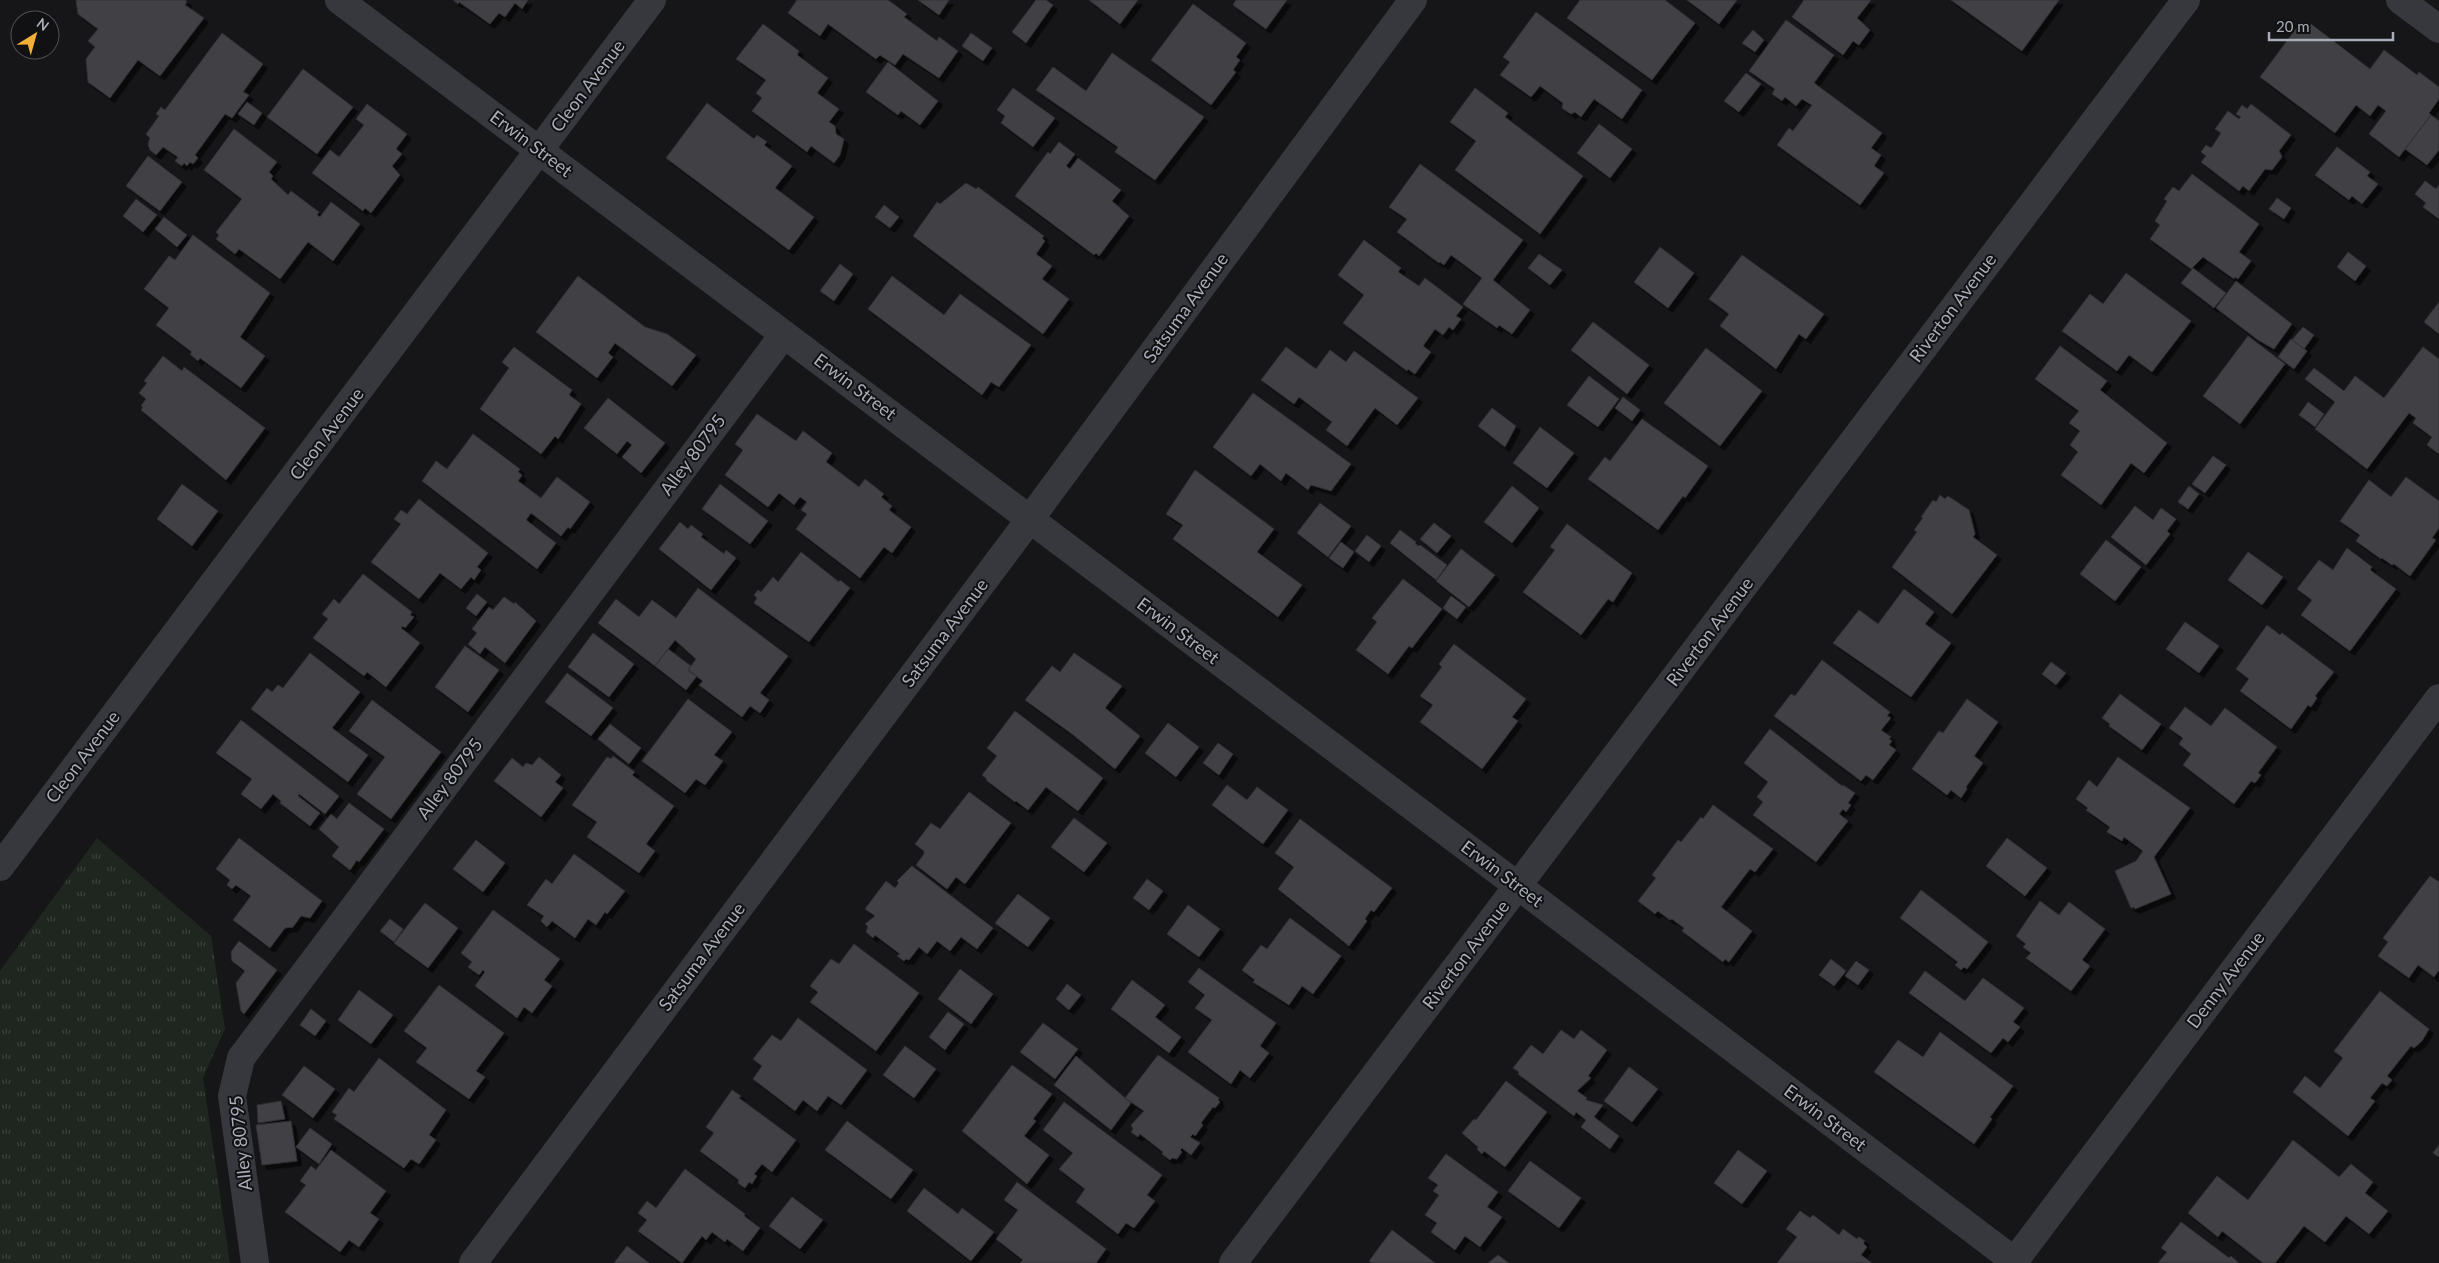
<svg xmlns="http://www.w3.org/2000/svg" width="2439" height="1263" font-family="Lato,sans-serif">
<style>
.grass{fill:url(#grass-tufts)}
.building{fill:#404145;stroke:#303034;filter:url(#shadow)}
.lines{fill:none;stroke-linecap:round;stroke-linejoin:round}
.minor{stroke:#37383d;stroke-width:28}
.labels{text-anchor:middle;stroke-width:4;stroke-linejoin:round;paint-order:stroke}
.street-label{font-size:18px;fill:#a8adb8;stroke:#111113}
</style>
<defs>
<pattern id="grass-tufts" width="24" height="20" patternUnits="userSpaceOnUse" patternTransform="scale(1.25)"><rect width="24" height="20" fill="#1e261f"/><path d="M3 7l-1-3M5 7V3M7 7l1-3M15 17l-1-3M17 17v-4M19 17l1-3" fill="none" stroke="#3c433d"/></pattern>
<filter id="shadow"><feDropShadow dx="4.5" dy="4.5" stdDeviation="0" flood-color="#0009"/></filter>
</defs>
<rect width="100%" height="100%" fill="#161618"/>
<path class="grass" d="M97,838L211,936L225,1029L203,1078L230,1263H0V971Z"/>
<path class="building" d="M76,0H185L187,1L185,5L204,18L160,76L138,60L110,98L88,82L86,59L95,47L88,41L98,29L78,14Z
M453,0H528L522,9L515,3L505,17L499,13L490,24L459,2L458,4Z
M797,0H888L907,14L904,17L937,41L939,37L958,51L939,78L903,54L895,65L880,55L876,59L828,24L820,36L788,13Z
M918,0H949L939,15Z
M1036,0H1046L1053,5L1026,43L1012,32Z
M1089,0H1138L1120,24Z
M1236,0H1287L1266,29L1233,5Z
M1580,0H1665L1695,23L1652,80L1567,18Z
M1687,0H1737L1719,24Z
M1804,0H1871L1857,18L1870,30L1859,45L1853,41L1843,55L1792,17Z
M1951,0H2059L2022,51Z
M1193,4L1246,43L1236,57L1240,60L1233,70L1236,72L1211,105L1151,60Z
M1536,12L1642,90L1622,119L1594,99L1581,117L1575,112L1571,114L1562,108L1563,103L1540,86L1531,97L1500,75L1510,62L1503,57Z
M1786,20L1834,55L1814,83L1882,133L1871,148L1881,155L1874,166L1884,173L1860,205L1777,145L1789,128L1793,131L1812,105L1802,99L1796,106L1785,97L1782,101L1772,94L1775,89L1749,71Z
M763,24L799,51L797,55L828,78L817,93L839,109L829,122L835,126L836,134L844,139L840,155L834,163L811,146L807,152L752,111L762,98L756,93L766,80L736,59Z
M2311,24L2370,69L2384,50L2417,75L2419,72L2439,87V99L2429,113L2431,115L2399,157L2369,134L2386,111L2378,105L2370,116L2356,105L2335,133L2260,77L2298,26L2305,32Z
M1753,30L1764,40L1755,52L1742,43Z
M222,33L263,64L243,92L249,95L232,118L225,114L195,155L198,158L193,164L190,162L187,166L184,163L182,166L175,161L178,157L163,147L156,155L150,150L148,144L150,138L146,134L159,116L156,114L161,107L165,110Z
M971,33L992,48L983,61L962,46Z
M1112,53L1204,117L1155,180L1115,152L1118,147L1036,90L1053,67L1086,91Z
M888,62L938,101L920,125L901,111L898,115L866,92Z
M303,69L353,107L317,154L267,117Z
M1746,73L1761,84L1739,112L1724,101Z
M1013,88L1055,118L1033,147L1001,123L1005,116L997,110Z
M1475,88L1508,113L1505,117L1583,176L1540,234L1455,170L1476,141L1450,122Z
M247,102L262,113L254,125L238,114Z
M707,103L754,139L757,135L767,142L764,145L792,166L775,188L814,217L789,250L666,158Z
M367,104L407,134L396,149L402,154L392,166L400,175L371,213L365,208L363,211L312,173L330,150L339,157L364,125L356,119Z
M2251,104L2291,135L2279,151L2282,157L2272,170L2265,169L2249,191L2243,186L2239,191L2201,162L2206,156L2201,152L2206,145L2211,148L2212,147L2221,133L2215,129L2228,111L2239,119L2241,117L2236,114L2242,105L2247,109Z
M2431,115L2439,121V150L2427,165L2405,149Z
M1599,124L1632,149L1610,178L1577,153Z
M234,129L277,162L269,172L273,176L271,179L288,195L291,191L319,212L317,215L320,217L331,202L360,224L333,261L308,242L280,279L239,249L235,254L216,239L219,235L216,232L242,199L204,170Z
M1059,142L1075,154L1066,166L1070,169L1078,158L1121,190L1112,201L1129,216L1099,256L1096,253L1094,255L1015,196L1048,152L1050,154Z
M2337,147L2370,172L2367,176L2378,184L2362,204L2352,196L2349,200L2315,175Z
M148,156L182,182L160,211L126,186Z
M1420,164L1523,240L1493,280L1530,310L1512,334L1499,325L1497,328L1463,304L1482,278L1451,255L1444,265L1440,262L1439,263L1397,232L1407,219L1389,207Z
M2192,174L2259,224L2239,252L2251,261L2238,279L2235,277L2234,279L2203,257L2191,269L2150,239L2160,225L2155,221L2167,201L2164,199L2173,187L2179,191Z
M2425,181L2436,189L2439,185V219L2423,207L2426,203L2415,194Z
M966,183L976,189L978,187L1044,236L1042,238L1045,241L1036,254L1052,266L1042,279L1069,299L1043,334L913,236L937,202L940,204Z
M2277,198L2291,208L2284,219L2269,209Z
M136,199L157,215L143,232L123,216Z
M884,205L899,217L890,228L875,217Z
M164,217L187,235L177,247L155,229Z
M193,235L270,293L240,337L265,356L241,388L200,358L198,361L190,354L192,352L156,325L169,308L144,289L169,256L175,260Z
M1364,240L1401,268L1398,272L1419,286L1425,278L1463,307L1456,316L1461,319L1453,330L1449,327L1443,335L1435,329L1423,346L1431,352L1415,374L1408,369L1407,371L1343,323L1364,295L1338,275Z
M1660,247L1694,273L1668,308L1634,282Z
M2348,252L2366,266L2355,281L2337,267Z
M1539,254L1562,270L1550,285L1528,268Z
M1742,255L1824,314L1806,339L1799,334L1776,369L1720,326L1729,314L1709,299Z
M840,264L853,274L834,301L820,291Z
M2193,268L2226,293L2214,308L2181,283Z
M2126,273L2191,321L2152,372L2129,355L2117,371L2062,331L2090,294L2103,304Z
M578,276L645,327L667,334L696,355L672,386L615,343L608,353L613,357L597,378L536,332Z
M892,276L944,315L960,294L1031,345L999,387L991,382L982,395L868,309Z
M2236,281L2292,324L2274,349L2258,340L2216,308Z
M2439,302V334L2424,322Z
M1593,322L1649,365L1627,394L1571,350Z
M2303,327L2314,335L2304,349L2292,340Z
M2248,336L2285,364L2240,424L2203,396Z
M2291,339L2307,351L2294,369L2278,357Z
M2060,346L2107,381L2100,390L2167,443L2144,473L2131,463L2101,505L2061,475L2078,452L2070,445L2080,431L2069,423L2079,411L2035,379Z
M514,347L572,390L569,395L581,404L558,439L555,436L541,454L480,409L509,368L502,362Z
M1286,347L1316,369L1330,350L1346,362L1354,351L1418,398L1397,425L1375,408L1347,446L1326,430L1332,422L1299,397L1294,404L1261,380Z
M2423,347L2439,359V454L2427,445L2432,437L2413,423L2416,418L2409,413L2367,469L2315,429L2335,402L2305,379L2314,368L2344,391L2355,376L2384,398Z
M1706,348L1762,391L1720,446L1664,403Z
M163,356L182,371L184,367L265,428L226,480L141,410L143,407L141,406L146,399L139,393L147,383L144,381Z
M1589,376L1619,399L1598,427L1567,405Z
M1253,393L1351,464L1331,491L1311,485L1308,490L1286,473L1281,481L1260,464L1251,476L1213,447Z
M1623,397L1640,410L1632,421L1615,408Z
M608,398L665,443L641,473L622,457L632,445L627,441L617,454L584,428Z
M2308,402L2324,414L2315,427L2299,415Z
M1492,408L1516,426L1505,447L1478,426Z
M757,414L796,441L803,431L832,453L826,462L859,487L865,479L884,494L881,497L892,506L889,510L911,527L892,553L884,547L860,578L796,529L807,514L801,510L807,502L800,497L794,505L779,493L768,507L725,475L743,450L735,444Z
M1642,419L1708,466L1685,498L1683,496L1658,530L1588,479L1605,457L1610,461Z
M1540,427L1574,453L1547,488L1513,463Z
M473,434L520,469L518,472L522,475L518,481L541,498L557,477L590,502L570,529L568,527L561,536L531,513L526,520L556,543L537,569L422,481L436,461L447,469Z
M2213,456L2226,465L2205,493L2192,484Z
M1195,470L1274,529L1257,552L1302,585L1278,617L1173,539L1183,525L1166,514Z
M2406,477L2439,501V528L2432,538L2436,540L2410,576L2394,564L2392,565L2382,558L2381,559L2356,541L2360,535L2340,521L2369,480L2391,497Z
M182,484L218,511L192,546L157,519Z
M720,484L768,521L750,544L702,509Z
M1512,486L1539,508L1512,543L1484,522Z
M2189,486L2199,494L2188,509L2178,502Z
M1940,495L1945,499L1948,496L1969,510L1975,534L1973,537L1997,555L1952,614L1892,567L1917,532L1914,530L1923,518L1921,517L1933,500L1936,502Z
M419,499L488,553L477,567L481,570L474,580L471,577L461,589L440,573L419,599L371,562L401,524L394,519L401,510L407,514Z
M1320,503L1351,526L1328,557L1297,533Z
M2135,506L2153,520L2161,508L2176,519L2167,531L2170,534L2146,565L2111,537Z
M680,522L688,529L691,525L703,534L701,537L724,554L726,550L736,558L711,590L659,549Z
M1434,523L1451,536L1437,553L1420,539Z
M1567,524L1632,573L1613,602L1608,599L1581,635L1523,592L1555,550L1550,547Z
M1400,530L1416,542L1415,544L1419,546L1420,545L1447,565L1436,580L1390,543Z
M1367,535L1381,546L1369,562L1355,551Z
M2106,540L2141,567L2115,601L2080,574Z
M1341,542L1354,552L1343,568L1329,558Z
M2347,548L2372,567L2370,570L2396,589L2350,651L2301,615L2312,600L2297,589L2319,560L2333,570Z
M1461,549L1495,575L1469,607L1436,581Z
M801,552L839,582L840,580L850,588L809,642L754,603L757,598L754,595L758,590L761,592L773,577L778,582Z
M2248,552L2283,577L2262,605L2228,580Z
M363,574L412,612L410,615L414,617L405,628L403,626L401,628L420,643L386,687L367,672L364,676L313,638L328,619L322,614L334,599L339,604Z
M1403,579L1442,609L1412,648L1409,646L1388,674L1356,650L1377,622L1372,618Z
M698,588L788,656L760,693L769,700L760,713L750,706L742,717L699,685L703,681L688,670L696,659L675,640L655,666L598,623L616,599L639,617L652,600L676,618Z
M1904,589L1934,612L1925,624L1951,643L1911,697L1833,643L1859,610L1878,624Z
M477,594L487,602L476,616L466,608Z
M1451,596L1466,607L1457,619L1443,608Z
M504,597L514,604L515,602L536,621L505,663L485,647L480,654L468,644L477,633L472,629L489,607L493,610Z
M2185,622L2219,646L2199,673L2166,649Z
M2267,625L2280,635L2282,633L2334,672L2315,696L2317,698L2311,707L2308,705L2291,729L2240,691L2249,679L2236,669Z
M593,633L634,664L609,697L568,667Z
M1454,644L1526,699L1512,717L1518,721L1482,769L1420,722L1433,705L1420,696L1442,667L1439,664Z
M465,646L499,670L468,712L435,687Z
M668,649L691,666L688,670L697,676L686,690L655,666Z
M310,653L360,692L332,728L368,755L348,782L251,709L267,688L272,692L278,685L283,688Z
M1074,653L1122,686L1105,708L1140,736L1115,769L1072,734L1025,700L1052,666L1060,672Z
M1822,660L1890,712L1887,716L1891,718L1881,730L1891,737L1889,739L1892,741L1889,745L1896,750L1873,780L1866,775L1861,781L1774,716L1791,694L1795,696Z
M2051,662L2066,673L2056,685L2042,674Z
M567,673L613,708L591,736L545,702Z
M2120,694L2161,724L2142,750L2109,726L2110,724L2102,718Z
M688,699L732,732L714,755L723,761L705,785L696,779L685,793L642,761Z
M1967,699L1998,722L1974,756L1983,763L1966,787L1967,789L1961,798L1951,790L1947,795L1912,769L1939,731L1943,733Z
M372,700L441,752L391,819L357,794L385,757L349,731Z
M2185,707L2211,726L2225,708L2277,747L2258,773L2261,775L2255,783L2251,781L2234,804L2183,765L2191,754L2179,744L2183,738L2169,728Z
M1015,711L1103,778L1078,811L1046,787L1028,810L1016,801L1015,802L986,780L987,779L982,775L997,756L987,748Z
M241,720L339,796L325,814L299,794L298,796L320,813L310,826L280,803L281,801L273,794L261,809L241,794L252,779L216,753Z
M1168,723L1199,747L1176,777L1145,753Z
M610,724L641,748L629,764L598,739Z
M1770,729L1842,786L1843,785L1855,793L1848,803L1851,805L1846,812L1843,809L1839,814L1848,821L1816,862L1753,815L1763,802L1757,797L1768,782L1744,763Z
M1218,743L1233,754L1219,775L1203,763Z
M613,756L635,772L632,775L674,806L646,844L655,851L639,873L587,837L597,822L572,805L607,757L611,759Z
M539,757L561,775L555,782L563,788L541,817L494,781L512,758L523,767L526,763L532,765Z
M2118,757L2190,808L2154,857L2171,894L2135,909L2134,907L2131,908L2115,871L2136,861L2143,851L2124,837L2122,841L2107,832L2110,827L2086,810L2088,808L2076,799L2089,780L2097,787Z
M1227,785L1247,800L1257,787L1288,810L1263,844L1212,805Z
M969,792L1011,823L965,884L956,877L947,889L916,865L924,854V851L915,844L931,823L940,829Z
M349,803L384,829L359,862L357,860L350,870L332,856L339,847L319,829L331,814L337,819Z
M1713,805L1773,849L1755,872L1750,869L1721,907L1752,931L1729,962L1725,959L1723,962L1682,931L1684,928L1672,919L1670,920L1658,911L1655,914L1638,901L1656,878L1652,875L1678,840L1681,842L1701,817L1703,819Z
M1074,818L1107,843L1084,872L1051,847Z
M1300,819L1392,888L1374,912L1371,910L1365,919L1367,921L1349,946L1278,889L1294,867L1275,853Z
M239,838L322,901L310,918L301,916L293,927L285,928L270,948L233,920L251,896L236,885L232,889L227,885L230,880L216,869Z
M2007,838L2047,868L2025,896L1986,866Z
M476,840L505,863L483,892L453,869Z
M574,854L625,891L607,914L605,912L596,925L588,919L575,938L552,921L547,927L541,921L544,916L527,905L546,879L552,884Z
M912,866L993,928L977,949L961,937L950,951L937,941L927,954L919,947L909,960L906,959L904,961L897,956L900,954L875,935L873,938L866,932L868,926L865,924L875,916L865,909L886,881L895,888L899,883L897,881Z
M2430,876L2439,882V970L2434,977L2418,965L2409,978L2378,956L2388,942L2383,938Z
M1147,879L1163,891L1149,910L1133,898Z
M1921,890L1988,942L1967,969L1964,967L1961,970L1955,965L1958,962L1900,918Z
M1018,894L1050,918L1028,947L995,923Z
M2040,901L2059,915L2069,902L2105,929L2082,960L2090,966L2071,991L2026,958L2031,953L2023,947L2026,944L2016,936Z
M425,903L458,928L428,968L394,943Z
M1188,905L1220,929L1199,957L1167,934Z
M493,910L560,959L544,980L552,986L532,1013L524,1007L517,1018L475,986L485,972L483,970L479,975L468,967L472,962L461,953Z
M1290,918L1341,956L1313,994L1302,986L1289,1005L1253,982L1255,980L1242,970L1261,945L1267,949Z
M390,919L403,929L394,942L380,931Z
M239,941L277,970L244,1014L241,1011L236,983L245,971L232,961L231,952Z
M854,944L919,993L876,1051L810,1002L818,992L810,986L831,959L839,964Z
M1831,959L1846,971L1834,986L1819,975Z
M1856,961L1869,970L1858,985L1845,976Z
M1199,968L1276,1023L1260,1046L1269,1053L1250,1078L1240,1070L1231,1084L1188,1052L1212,1020L1195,1008L1205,995L1188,982Z
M960,969L993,994L971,1024L938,999Z
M1925,971L1965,1001L1983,978L2024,1008L2013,1022L2020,1027L2008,1042L2003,1038L1991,1053L1909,993Z
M1132,980L1165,1005L1155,1017L1181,1037L1169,1053L1111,1009Z
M1067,984L1081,995L1069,1010L1056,999Z
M439,985L504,1033L476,1071L485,1077L469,1099L416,1062L427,1048L404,1031Z
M359,990L393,1015L371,1044L338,1020Z
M2380,991L2429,1029L2422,1041L2414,1048L2411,1046L2387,1076L2392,1080L2387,1086L2382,1083L2370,1098L2375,1101L2348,1136L2293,1092L2305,1076L2320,1088L2343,1058L2334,1051Z
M311,1009L326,1021L315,1036L300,1025Z
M948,1012L964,1024L945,1050L929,1037Z
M798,1018L867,1070L841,1105L828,1096L817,1111L803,1100L795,1111L753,1079L762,1066L753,1059L772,1035L781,1041Z
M1043,1023L1078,1049L1055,1079L1020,1052Z
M1561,1030L1574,1039L1581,1030L1607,1050L1588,1076L1591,1078L1577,1091L1587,1098L1586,1100L1603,1105L1594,1117L1619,1136L1610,1149L1581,1127L1586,1120L1576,1112L1574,1116L1518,1074L1519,1072L1513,1068L1531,1045L1543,1054Z
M1940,1032L2013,1086L1990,1117L1992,1119L1974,1144L1874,1072L1898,1040L1923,1057Z
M905,1046L936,1069L914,1098L883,1075Z
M1158,1055L1219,1098L1218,1100L1220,1102L1215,1108L1213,1107L1201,1123L1203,1125L1195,1136L1193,1134L1190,1137L1200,1143L1191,1155L1182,1148L1180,1150L1182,1152L1177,1159L1172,1158L1170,1160L1162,1154L1163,1152L1140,1134L1138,1137L1131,1132L1133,1129L1131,1125L1144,1111L1125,1098Z
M1076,1056L1131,1103L1111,1130L1054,1085Z
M379,1058L446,1110L429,1135L436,1140L419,1164L411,1159L404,1168L334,1119L337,1115L332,1112L349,1088L354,1092Z
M1012,1065L1052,1094L1033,1119L1036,1121L1024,1136L1049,1155L1027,1184L962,1131Z
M304,1066L335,1089L313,1118L282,1095Z
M1629,1067L1658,1089L1632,1122L1604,1101Z
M1506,1081L1547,1112L1505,1167L1484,1151L1482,1154L1477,1149L1478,1147L1462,1133L1474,1119L1476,1120Z
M732,1090L741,1096L739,1098L796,1140L772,1172L762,1164L754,1174L757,1176L752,1184L749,1182L745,1188L738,1183L739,1180L700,1151L714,1133L706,1127Z
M281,1101L285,1119L258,1123L257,1105Z
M1064,1102L1162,1175L1147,1195L1155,1201L1134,1228L1126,1223L1118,1234L1076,1202L1085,1189L1059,1169L1073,1153L1043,1130Z
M291,1121L297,1161L262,1165L256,1125Z
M847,1121L913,1170L891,1199L825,1150Z
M310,1128L332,1144L319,1164L296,1147Z
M2293,1140L2339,1177L2351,1164L2373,1182L2365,1193L2388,1211L2369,1234L2346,1216L2325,1242L2304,1226L2275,1263H2263L2222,1231L2218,1237L2188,1213L2217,1176L2248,1200Z
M2439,1145V1157L2433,1153Z
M331,1150L386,1191L370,1213L379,1219L359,1247L349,1240L340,1252L285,1212L306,1185L300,1181L311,1166L316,1170Z
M1738,1150L1767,1171L1742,1204L1714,1183Z
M1446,1154L1498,1192L1487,1207L1502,1217L1480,1247L1465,1236L1455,1250L1431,1232L1437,1223L1425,1215L1439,1195L1433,1191L1438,1185L1428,1178Z
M1530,1161L1581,1198L1559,1228L1508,1191Z
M685,1169L745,1214L744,1216L760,1228L743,1251L727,1239L725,1242L712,1232L706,1240L702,1236L682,1263L638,1231L647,1220L638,1213L647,1201L656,1208Z
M1017,1182L1106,1249L1096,1263H1020L1023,1260L996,1239L1018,1210L1004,1200Z
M924,1188L958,1214L962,1208L994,1232L971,1261L907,1211Z
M792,1197L823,1220L800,1249L769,1226Z
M1800,1211L1810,1218L1813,1215L1839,1235L1843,1229L1857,1239L1859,1237L1865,1241L1863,1243L1867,1247L1861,1255L1872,1263H1777L1797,1237L1786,1229Z
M2181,1222L2229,1258L2231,1256L2239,1263H2158L2167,1252L2161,1248Z
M1392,1230L1435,1263H1372L1369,1261Z
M627,1246L649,1263H614Z
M1498,1255L1509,1263H1488Z"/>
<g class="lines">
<path class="minor" d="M339,0L1518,886L2017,1263
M2400,0L2439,29
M0,867L652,0
M255,1263L232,1096L241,1058L784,334
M473,1263L1030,519L1413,0
M1233,1263L2186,0
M2013,1263L2439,698"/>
</g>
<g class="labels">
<g class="street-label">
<text transform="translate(588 86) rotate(-53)" y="6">Cleon Avenue</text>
<text transform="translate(531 144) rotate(37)" y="6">Erwin Street</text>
<text transform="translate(1186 308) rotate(-54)" y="6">Satsuma Avenue</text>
<text transform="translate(1953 308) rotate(-53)" y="6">Riverton Avenue</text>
<text transform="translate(855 387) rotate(37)" y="6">Erwin Street</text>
<text transform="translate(327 434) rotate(-53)" y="6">Cleon Avenue</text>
<text transform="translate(693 455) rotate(-53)" y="6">Alley 80795</text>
<text transform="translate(1178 631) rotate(37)" y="6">Erwin Street</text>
<text transform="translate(1710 632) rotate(-53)" y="6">Riverton Avenue</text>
<text transform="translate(945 633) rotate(-53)" y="6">Satsuma Avenue</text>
<text transform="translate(83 757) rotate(-53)" y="6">Cleon Avenue</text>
<text transform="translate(450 779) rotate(-53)" y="6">Alley 80795</text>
<text transform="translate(1502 874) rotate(37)" y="6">Erwin Street</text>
<text transform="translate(1466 955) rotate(-53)" y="6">Riverton Avenue</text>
<text transform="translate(702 957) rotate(-53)" y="6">Satsuma Avenue</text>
<text transform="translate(2226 980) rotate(-53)" y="6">Denny Avenue</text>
<text transform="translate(1825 1118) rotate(37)" y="6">Erwin Street</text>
<text transform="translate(241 1143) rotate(-96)" y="6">Alley 80795</text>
</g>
</g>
<g transform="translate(35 35) rotate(37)"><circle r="24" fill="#111113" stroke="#4d4f55"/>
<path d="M0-4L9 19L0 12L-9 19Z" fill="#f2b134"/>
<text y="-8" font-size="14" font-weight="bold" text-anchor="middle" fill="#a8adb8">N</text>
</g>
<path d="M2269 32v8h124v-8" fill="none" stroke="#a8adb8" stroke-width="2.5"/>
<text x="2276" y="32" font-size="15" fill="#a8adb8" stroke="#111113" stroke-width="4" paint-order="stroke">20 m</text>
</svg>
